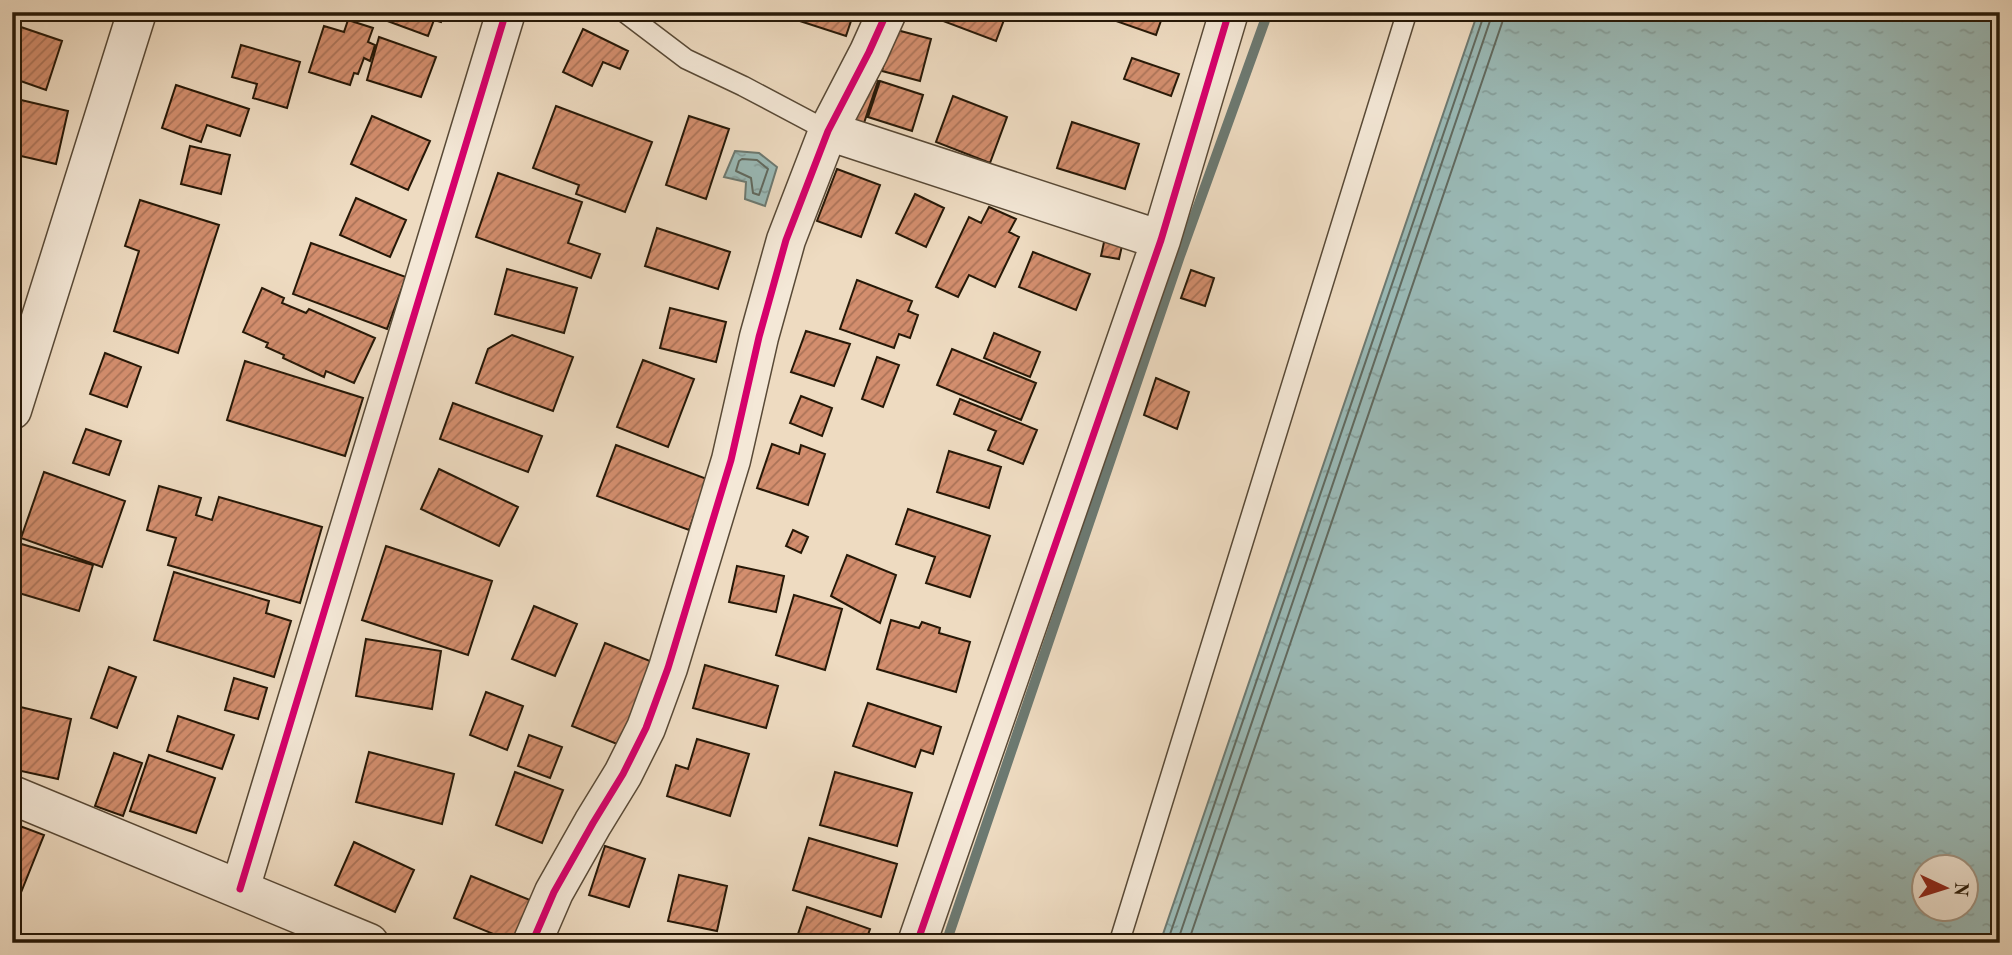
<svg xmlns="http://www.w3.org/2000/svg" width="2012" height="955" font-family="'Old Standard TT',serif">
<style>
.water{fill:url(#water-ripples);stroke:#6c7971;stroke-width:2;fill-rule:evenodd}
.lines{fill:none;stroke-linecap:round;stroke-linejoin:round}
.shore{stroke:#60695f;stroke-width:2}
.stream{stroke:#6c7971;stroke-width:10}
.building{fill:url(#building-hatch);stroke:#261807;stroke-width:2}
.lane-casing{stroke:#584936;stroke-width:22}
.street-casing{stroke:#584936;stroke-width:41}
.lane{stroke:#f4e8d7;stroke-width:19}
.street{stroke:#f4e8d7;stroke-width:38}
.cycleway-casing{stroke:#f4e8d7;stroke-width:11}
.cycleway{stroke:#d6006c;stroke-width:7}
</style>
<defs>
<pattern id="water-ripples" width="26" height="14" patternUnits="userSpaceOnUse" patternTransform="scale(1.75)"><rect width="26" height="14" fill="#9abab7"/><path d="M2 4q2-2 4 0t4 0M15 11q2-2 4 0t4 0" fill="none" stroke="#859f9c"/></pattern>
<pattern id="building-hatch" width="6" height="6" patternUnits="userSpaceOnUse" patternTransform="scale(1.75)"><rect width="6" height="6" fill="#d38e6e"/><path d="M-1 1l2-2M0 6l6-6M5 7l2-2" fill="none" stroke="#ab7358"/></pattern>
</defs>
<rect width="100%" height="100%" fill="#eedbc1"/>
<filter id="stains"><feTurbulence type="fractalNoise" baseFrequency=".00286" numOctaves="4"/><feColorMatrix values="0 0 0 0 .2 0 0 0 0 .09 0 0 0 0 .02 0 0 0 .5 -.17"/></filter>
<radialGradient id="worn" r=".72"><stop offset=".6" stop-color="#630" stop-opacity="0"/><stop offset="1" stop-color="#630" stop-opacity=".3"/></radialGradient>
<path class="water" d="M1478,12H2000V943H1160ZM1924,867H1966V909H1924Z
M735,151L759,153L777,167L765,206L745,199L746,182L724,177Z"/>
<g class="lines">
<path class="shore" d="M742,159L757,160L768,169L759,195L753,193L751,178L736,171L739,161Z
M1167,943L1485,12
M1177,943L1493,12
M1188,943L1502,23L1504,12"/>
<path class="stream" d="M946,943L1180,256L1268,12"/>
</g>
<path class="building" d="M363,12H444L441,22L434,20L428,36Z
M772,12H854L846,36Z
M946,12H1007L996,41L943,21Z
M1116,12H1164L1156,35L1113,20Z
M348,20L373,28L368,42L375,45L370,61L364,58L358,74L354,73L350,85L309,72L324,26L344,32Z
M12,24L62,41L46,90L12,78Z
M583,29L628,51L620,69L603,62L592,86L563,72Z
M893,29L931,39L920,81L882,71Z
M379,37L436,57L421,97L367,80Z
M241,45L300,62L287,108L253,98L257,84L232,77Z
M1132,58L1179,74L1171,96L1124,79Z
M862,76L878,81L863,126L847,121Z
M880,81L923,95L912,131L868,117Z
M176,85L249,109L240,136L207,125L201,142L162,128Z
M953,96L1007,117L990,163L936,142Z
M21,100L68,111L56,164L12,154V137Z
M556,106L652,142L625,212L576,194L579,185L533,168Z
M372,116L430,141L408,190L351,164Z
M689,116L729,129L706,199L666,185Z
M1072,122L1139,144L1125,189L1057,168Z
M190,146L230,155L221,194L181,184Z
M837,169L880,185L861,237L817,221Z
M498,173L582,202L568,243L600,254L591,278L476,237Z
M915,194L944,208L926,247L896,233Z
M356,198L406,220L390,257L340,235Z
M140,200L219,225L178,353L114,331L139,251L125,246Z
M12,207L20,209L12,234Z
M989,207L1016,219L1009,232L1019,237L995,287L969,275L958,297L936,287L969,217L981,223Z
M657,228L730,252L718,289L645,266Z
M1106,233L1124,237L1119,259L1101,256Z
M311,243L406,277L387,329L293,294Z
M1033,252L1090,274L1076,310L1019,287Z
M507,269L577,288L564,333L495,314Z
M1191,270L1214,278L1205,306L1181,298Z
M857,280L912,301L908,311L918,315L910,338L899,334L894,348L840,329Z
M262,288L284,298L282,303L306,313L309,309L375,338L354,383L326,371L324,377L283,358L284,355L266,347L268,343L243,332Z
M670,308L726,322L716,362L660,348Z
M806,331L850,344L834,386L791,372Z
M994,333L1040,352L1030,377L984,358Z
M512,335L573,357L553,411L476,383L488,349Z
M952,349L1036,383L1021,420L937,385Z
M105,353L141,367L127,407L90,394Z
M877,357L899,365L883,407L862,399Z
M643,360L694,379L668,447L617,427Z
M245,361L363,398L345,456L227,420Z
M1156,378L1189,392L1177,429L1144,415Z
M801,396L832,408L822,436L790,423Z
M960,399L1037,430L1023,464L988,450L996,431L954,414Z
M453,403L542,436L528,472L440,439Z
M86,429L121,441L109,475L73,463Z
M772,444L799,454L801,445L825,454L808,505L757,488Z
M616,445L707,479L689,530L597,496Z
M949,451L1001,467L989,508L937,492Z
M439,469L518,507L499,546L421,509Z
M44,472L125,501L102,567L21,538Z
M159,486L201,498L196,515L212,520L219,497L322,527L300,603L168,565L176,538L147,530Z
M908,509L990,536L970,597L926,583L935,557L896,544Z
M793,530L808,537L801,553L786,546Z
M18,543L93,565L79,611L12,591V561Z
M386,546L492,581L468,655L362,620Z
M847,555L896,575L880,623L831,596Z
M737,566L784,576L776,612L729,602Z
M174,572L269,601L266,613L291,621L274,677L154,640Z
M794,595L842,609L825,670L776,655Z
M534,606L577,624L555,676L512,659Z
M891,620L919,628L922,622L940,628L939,633L970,642L956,692L877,669Z
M366,639L441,651L432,709L356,696Z
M12,642L18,643L12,682Z
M605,643L655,663L622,746L572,726Z
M705,665L778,686L766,728L693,708Z
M109,667L136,677L117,728L91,718Z
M234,678L267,688L258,719L225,710Z
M486,692L523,706L507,750L470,735Z
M868,703L941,727L933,754L921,750L915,767L853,746Z
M12,705L71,719L58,779L12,769Z
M178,716L234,735L222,769L167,751Z
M529,735L562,747L550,778L518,766Z
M697,739L749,754L730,816L667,796L676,765L688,769Z
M369,752L454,774L442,824L356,802Z
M114,753L142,763L123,816L95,806Z
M149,755L215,778L196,833L130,811Z
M515,772L563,790L542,843L496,825Z
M835,772L912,793L897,846L820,825Z
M12,823L44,835L12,915Z
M809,838L897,864L881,917L793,890Z
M354,842L414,870L395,912L335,885Z
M605,846L645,859L629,907L589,895Z
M679,875L727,886L717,931L668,921Z
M471,876L530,900L513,942L454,918Z
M807,907L870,929L865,943H795Z"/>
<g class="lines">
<defs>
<path id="lane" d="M624,12L686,59L743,86L828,131
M1119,943L1407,12"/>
<path id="street" d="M828,131L1161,240
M12,410L137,12
M12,795L369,943
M240,889L506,12
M532,943L554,892L593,823L623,774L646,728L668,668L731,460L759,337L786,240L828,131L869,52L887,12
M917,943L1161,240L1229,12"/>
</defs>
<use href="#lane" class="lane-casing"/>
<use href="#street" class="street-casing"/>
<use href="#lane" class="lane"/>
<use href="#street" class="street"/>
<defs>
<path id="cycleway" d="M240,889L506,12
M532,943L554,892L593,823L623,774L646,728L668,668L731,460L759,337L786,240L828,131L869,52L887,12
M917,943L1161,240L1229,12"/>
</defs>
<use href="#cycleway" class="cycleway-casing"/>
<use href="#cycleway" class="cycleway"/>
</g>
<rect width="2012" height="955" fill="none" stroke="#eedbc1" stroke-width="42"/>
<rect x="14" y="14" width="1984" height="927" fill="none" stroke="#261807" stroke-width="3.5"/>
<rect x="21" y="21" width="1970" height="913" fill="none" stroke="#261807" stroke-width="2"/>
<g transform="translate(1945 888) rotate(94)"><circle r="33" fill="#f4e8d7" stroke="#a29584" stroke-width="2"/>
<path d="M0-5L12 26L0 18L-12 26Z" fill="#8f2418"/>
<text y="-10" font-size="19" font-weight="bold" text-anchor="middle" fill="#261807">N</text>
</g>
<rect width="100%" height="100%" filter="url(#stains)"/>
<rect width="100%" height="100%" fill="url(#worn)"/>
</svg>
